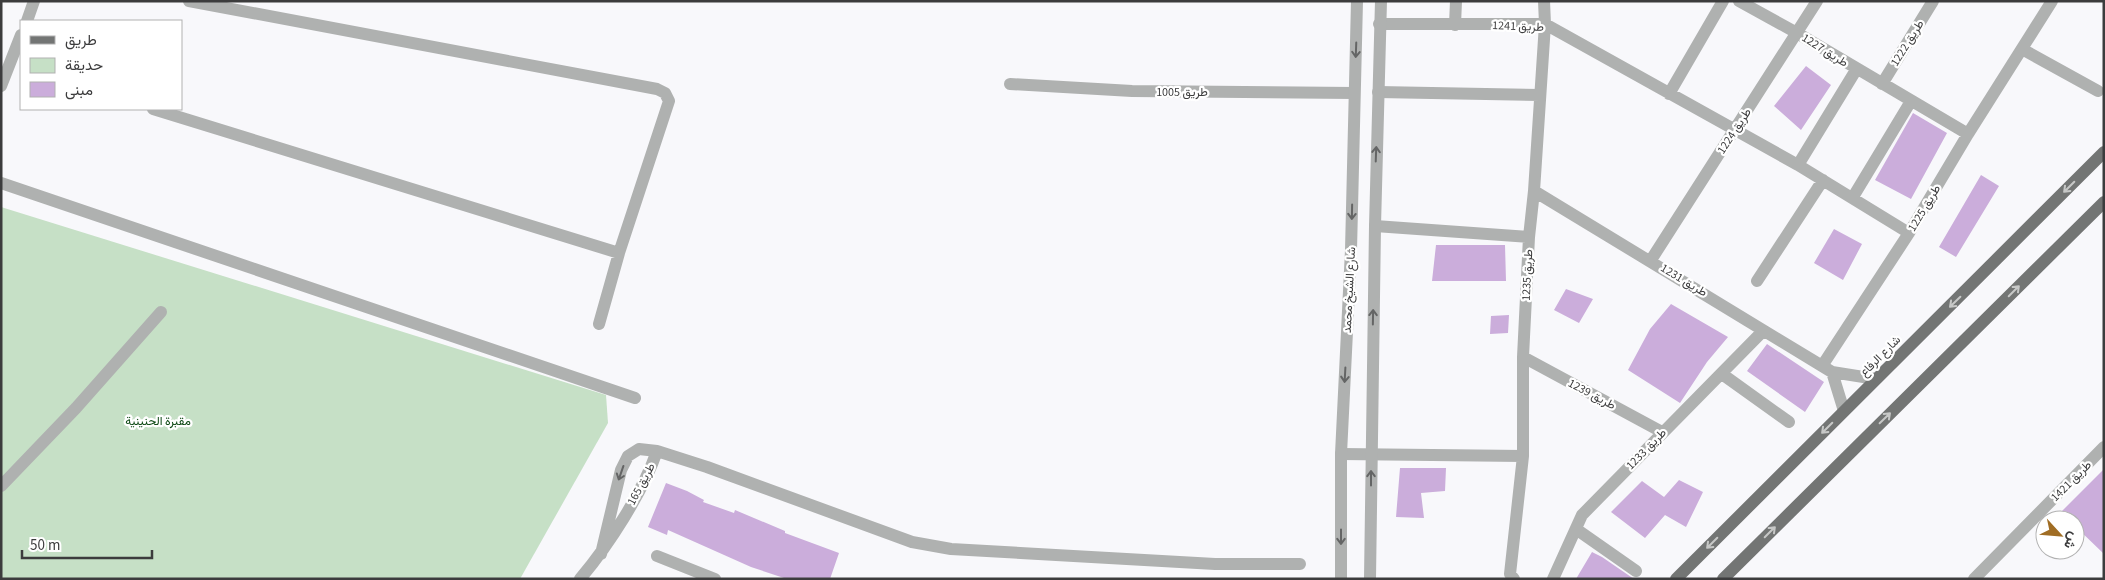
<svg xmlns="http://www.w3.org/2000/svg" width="2105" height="580" font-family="'Source Sans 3',Vazirmatn,sans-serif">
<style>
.green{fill:#c6e0c6}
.building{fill:#cbaddb}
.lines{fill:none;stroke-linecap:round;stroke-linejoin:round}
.minor{stroke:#afb1b0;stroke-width:12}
.tertiary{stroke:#afb1b0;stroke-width:12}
.primary{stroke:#737574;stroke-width:12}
.oneway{stroke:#646565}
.oneway2{stroke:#c7c8c7}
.labels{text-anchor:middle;stroke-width:4.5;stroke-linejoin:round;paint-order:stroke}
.street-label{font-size:12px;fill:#3c3c3d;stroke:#fff}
.park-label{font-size:12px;fill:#0c4813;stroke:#fff}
</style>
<rect width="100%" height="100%" fill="#f8f8fb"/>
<path class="green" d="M1,207L606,395L608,423L520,579H1Z"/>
<path class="building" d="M1806,66L1831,85L1801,130L1774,106Z
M1913,113L1947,133L1911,199L1875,180Z
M1981,175L1999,186L1956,257L1939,247Z
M1834,229L1862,244L1843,280L1814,263Z
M1436,245H1505L1506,281H1432Z
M1566,289L1593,299L1579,323L1554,310Z
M1671,304L1728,337L1707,362L1680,403L1628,370L1650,329Z
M1509,315L1508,333L1490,334L1491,316Z
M1767,344L1824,382L1805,412L1747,371Z
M1400,468H1446L1445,491L1421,493L1424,518L1396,517Z
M2104,469V554L2075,526V520H2069L2061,512Z
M1679,480L1703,492L1686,527L1665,515L1645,538L1611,512L1642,481L1664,497Z
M666,483L687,491L704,500L703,502L734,513L735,510L785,531V533L839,553L830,579H787L751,567L668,530L667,535L648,527Z
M1592,552L1602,557L1634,579H1576Z"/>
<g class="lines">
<path class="minor" d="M189,1L657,89L665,93L669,101L619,253L599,324
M1739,1L1797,33L1968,134
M27,21L34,1
M1379,24H1545L1798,165L1909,233
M1455,25L1456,1
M2022,49L2098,91
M1010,84L1132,91L1354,93
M1882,84L1933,1
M1,86L21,35
M1378,92L1540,95
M1669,94L1723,1
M153,109L619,253
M1798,165L1856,70
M1,183L635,398
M1534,191L1832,372L1876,379
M1853,197L1911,101
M1375,226L1529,237
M1651,260L1817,1
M1757,281L1823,180
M1523,357L1662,432
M1822,366L1909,233L1968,134L2052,1
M1832,372L1844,411
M1722,374L1789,422
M1341,454L1523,456
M1,486L76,408L161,312
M1576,529L1636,571
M601,554L621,470L628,456L639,449L657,451L707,467L912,542L951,549L1215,564H1300
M657,556L715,579
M580,579C608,546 643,492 657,451
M1514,579L1510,574L1523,456V357L1529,237L1534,191L1545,24L1544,1
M1553,579L1582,515L1763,331
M1974,579L2104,447"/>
<path class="tertiary" d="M1341,579V454L1351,250L1357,1
M1370,579L1375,226L1381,1"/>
<path class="primary" d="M1676,579L2104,152
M1723,579L2104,202"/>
</g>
<defs><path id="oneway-shaft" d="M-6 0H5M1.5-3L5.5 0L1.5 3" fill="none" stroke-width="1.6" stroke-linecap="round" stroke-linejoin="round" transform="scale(1.25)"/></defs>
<g class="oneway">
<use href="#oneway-shaft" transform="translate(1356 50) rotate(92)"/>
<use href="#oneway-shaft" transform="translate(1376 154) rotate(-88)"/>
<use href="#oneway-shaft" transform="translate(1352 212) rotate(91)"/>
<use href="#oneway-shaft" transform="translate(1373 317) rotate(-89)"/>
<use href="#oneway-shaft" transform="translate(1345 375) rotate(93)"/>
<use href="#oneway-shaft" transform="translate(621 473) rotate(109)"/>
<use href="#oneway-shaft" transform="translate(1371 478) rotate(-90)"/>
<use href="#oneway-shaft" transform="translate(1341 537) rotate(90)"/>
</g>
<g class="oneway2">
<use href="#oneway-shaft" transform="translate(2069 187) rotate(135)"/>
<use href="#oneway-shaft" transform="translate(2014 291) rotate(-45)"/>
<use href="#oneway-shaft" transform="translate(1955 302) rotate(136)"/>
<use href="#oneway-shaft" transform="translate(1885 418) rotate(-44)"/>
<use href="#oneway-shaft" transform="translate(1827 428) rotate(135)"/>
<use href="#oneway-shaft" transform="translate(1770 532) rotate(-45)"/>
<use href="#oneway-shaft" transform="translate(1712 543) rotate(135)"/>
</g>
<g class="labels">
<g class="street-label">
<text transform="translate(1518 26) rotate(2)" y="4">طريق 1241</text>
<text transform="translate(1907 43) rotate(-58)" y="4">طريق 1222</text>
<text transform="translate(1825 50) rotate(32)" y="4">طريق 1227</text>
<text x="1182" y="96">طريق 1005</text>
<text transform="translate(1734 131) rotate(-57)" y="4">طريق 1224</text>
<text transform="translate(1924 208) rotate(-59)" y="4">طريق 1225</text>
<text transform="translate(1527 275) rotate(-87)" y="4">طريق 1235</text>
<text transform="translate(1684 280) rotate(31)" y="4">طريق 1231</text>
<text transform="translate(1349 290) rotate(-87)" y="4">شارع الشيخ محمد</text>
<text transform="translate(1880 356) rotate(-45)" y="4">شارع الرفاع</text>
<text transform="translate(1592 394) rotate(28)" y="4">طريق 1239</text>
<text transform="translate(1646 449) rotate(-46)" y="4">طريق 1233</text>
<text transform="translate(2071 481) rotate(-45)" y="4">طريق 1421</text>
<text transform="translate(641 484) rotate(-62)" y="4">طريق 165</text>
</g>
<g class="park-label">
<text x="158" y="425">مقبرة الحنينية</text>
</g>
</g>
<rect width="2105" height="580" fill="none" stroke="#3c3c3d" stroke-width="5"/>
<rect x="20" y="20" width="162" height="90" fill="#ffffff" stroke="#b1b1b1"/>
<rect x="30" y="36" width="25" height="8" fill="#737574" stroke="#b1b1b1"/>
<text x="65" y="45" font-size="15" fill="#3c3c3d">طريق</text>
<rect x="30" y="58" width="25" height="15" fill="#c6e0c6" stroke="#b1b1b1"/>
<text x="65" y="70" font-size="15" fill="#3c3c3d">حديقة</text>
<rect x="30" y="82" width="25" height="15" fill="#cbaddb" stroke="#b1b1b1"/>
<text x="65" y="95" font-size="15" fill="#3c3c3d">مبنى</text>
<g transform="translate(2060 535) rotate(116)"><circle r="24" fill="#ffffff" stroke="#b1b1b1"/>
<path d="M0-4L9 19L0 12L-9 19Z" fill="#a06d24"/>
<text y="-8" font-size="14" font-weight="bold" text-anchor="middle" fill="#3c3c3d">ش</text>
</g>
<path d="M22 550v8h130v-8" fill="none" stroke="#3c3c3d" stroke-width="2.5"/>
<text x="30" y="550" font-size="15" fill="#3c3c3d" stroke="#ffffff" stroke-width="4" paint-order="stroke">50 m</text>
</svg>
